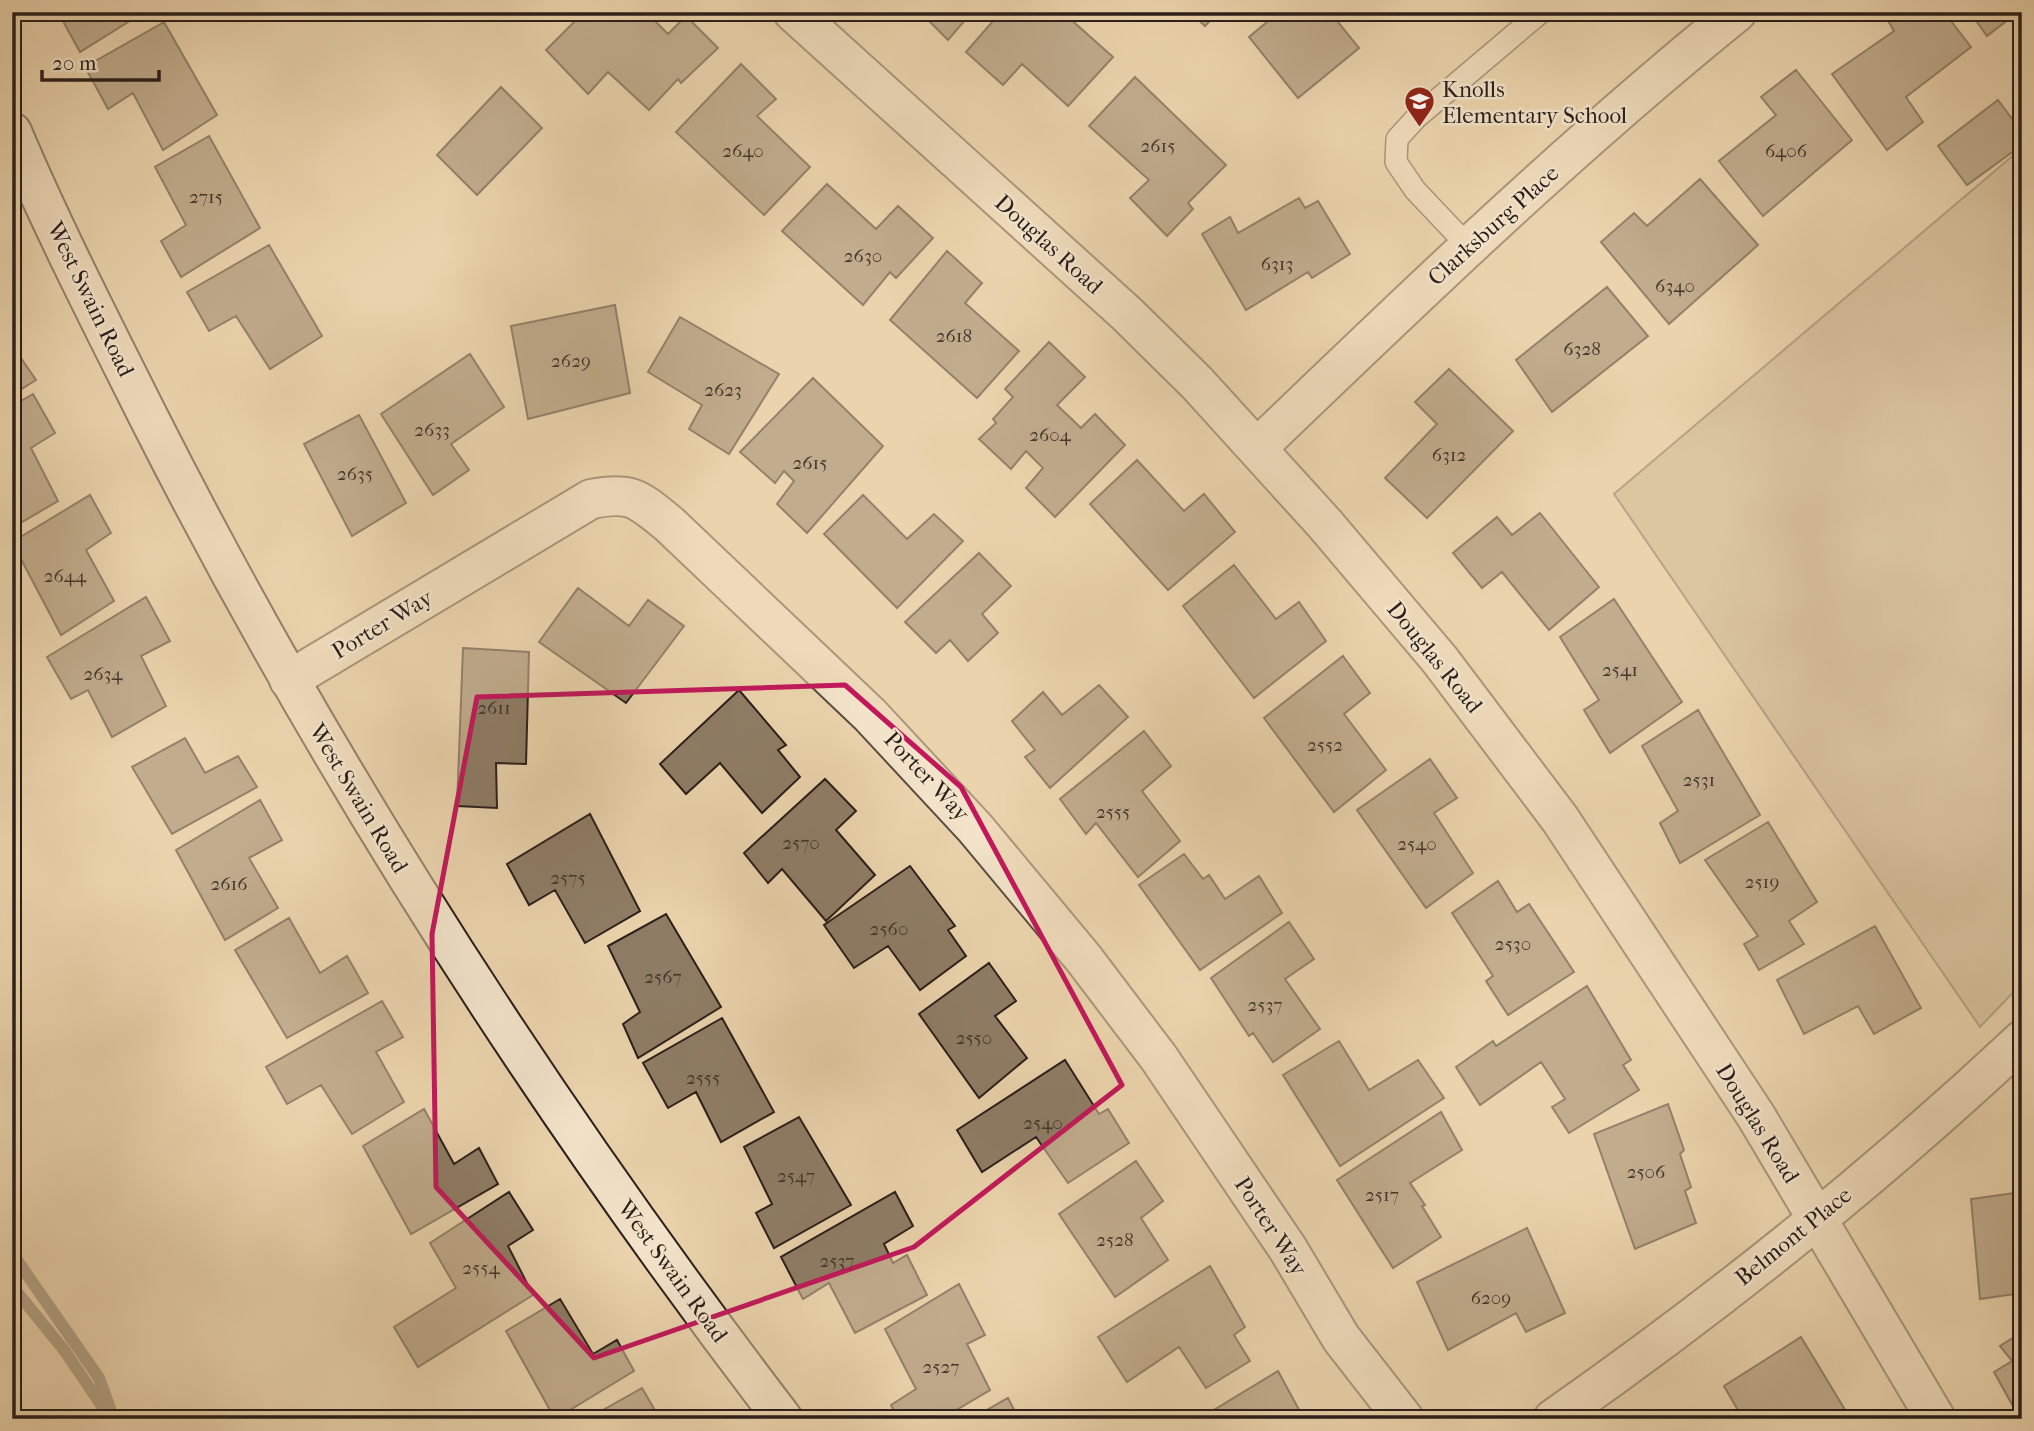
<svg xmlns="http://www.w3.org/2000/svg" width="2034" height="1431" font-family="'IM FELL French Canon',serif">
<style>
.green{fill:#cab594;stroke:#7a6a57;stroke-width:2}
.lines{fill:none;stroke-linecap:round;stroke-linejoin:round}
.stream{stroke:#766654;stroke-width:12}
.building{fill:#8e7d66;stroke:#2a1e1a;stroke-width:2}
.lane-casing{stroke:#5a4c3f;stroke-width:24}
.street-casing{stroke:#5a4c3f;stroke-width:42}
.secondary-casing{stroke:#2a1e1a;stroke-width:42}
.lane{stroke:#f2e3ca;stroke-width:21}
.street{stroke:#f2e3ca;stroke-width:38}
.secondary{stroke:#f2e3ca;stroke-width:38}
.marked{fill:none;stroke:#c2185b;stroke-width:5;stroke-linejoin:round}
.labels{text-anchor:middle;stroke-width:5;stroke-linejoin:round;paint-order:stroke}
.number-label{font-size:19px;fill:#43362d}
.poi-label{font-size:23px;fill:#2a1e1a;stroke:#f2e3ca;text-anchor:start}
.street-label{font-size:23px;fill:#2a1e1a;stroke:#f2e3ca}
</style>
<rect width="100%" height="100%" fill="#ebd4ad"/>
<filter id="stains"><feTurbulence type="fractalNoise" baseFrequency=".00286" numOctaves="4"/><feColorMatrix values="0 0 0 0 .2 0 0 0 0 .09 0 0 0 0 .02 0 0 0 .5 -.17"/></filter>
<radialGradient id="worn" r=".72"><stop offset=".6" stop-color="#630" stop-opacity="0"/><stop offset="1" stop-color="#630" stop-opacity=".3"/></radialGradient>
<path class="green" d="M2022,148V983L1980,1027L1614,494Z"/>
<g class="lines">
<path class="stream" d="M12,1253L99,1378L114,1419
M12,1286L64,1350L106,1412"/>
</g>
<path class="building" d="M61,12H144L80,52L59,14Z
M584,12H646L668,34L686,16L718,48L681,83L678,79L649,110L608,72L588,94L546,50Z
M920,12H972L948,40Z
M1012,12H1070L1067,16L1113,57L1068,106L1022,64L1003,85L966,52L1000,13L1006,19Z
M1190,12H1218L1205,26Z
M1279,12H1330L1359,48L1298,98L1249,37Z
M1883,12H1944L1971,47L1906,97L1923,122L1887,150L1832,74L1894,31Z
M1970,12H2018L1987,36Z
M164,22L217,115L163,150L133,93L108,109L85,67Z
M741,64L776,99L757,116L810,167L764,215L676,132Z
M1796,70L1852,140L1763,216L1719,161L1776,115L1761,97Z
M1135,77L1226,165L1188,203L1193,209L1167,236L1130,198L1149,180L1089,126Z
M501,87L542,128L477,195L437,155Z
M1998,100L2022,132V145L1967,185L1938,146Z
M209,136L260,228L181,277L161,241L186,225L155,167Z
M1700,179L1758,245L1669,324L1601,242L1634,213L1647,226Z
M827,184L876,229L898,206L933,238L896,278L890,272L863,305L782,231Z
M1299,198L1305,208L1318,201L1350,254L1312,278L1308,272L1246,310L1202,234L1230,217L1238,233Z
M269,245L322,336L270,369L236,316L209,331L187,292Z
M947,251L982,283L965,303L1019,351L977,398L890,320Z
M1607,287L1648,336L1552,412L1516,360Z
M615,305L630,393L528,419L511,326Z
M680,317L779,374L729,454L689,429L702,405L648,372Z
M1049,342L1085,377L1057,405L1081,428L1095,414L1125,445L1055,517L1026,488L1043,468L1026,451L1011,469L979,439L996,423L993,419L1013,397L1005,389Z
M12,345L36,380L12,395Z
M470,354L504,407L451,444L469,470L433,495L381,414Z
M1449,369L1513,431L1427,518L1385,478L1437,424L1415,402Z
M813,378L883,446L807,533L777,504L794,481L784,471L775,483L740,452Z
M33,394L55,433L31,448L58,501L12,528V406Z
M359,415L406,503L352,536L304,444Z
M1137,460L1184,511L1204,494L1235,532L1168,590L1090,504Z
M90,495L111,533L86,550L114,601L61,635L12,542Z
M863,495L907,539L934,514L963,541L897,608L824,534Z
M1540,513L1599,587L1549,630L1502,572L1482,588L1453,553L1497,517L1512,535Z
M979,553L1011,586L982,614L998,633L968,661L950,640L936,653L905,622Z
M1234,565L1276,619L1299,602L1326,641L1254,698L1183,606Z
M578,588L629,626L648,600L684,626L626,703L539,642Z
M146,597L170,641L141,656L166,706L112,737L88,690L71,699L47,657Z
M1614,599L1682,702L1610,753L1584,710L1599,700L1560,637Z
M463,648L529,652L526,764L496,763L497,808L457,806Z
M1343,656L1370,693L1344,714L1386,770L1334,812L1264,718Z
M1099,685L1128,717L1050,788L1025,757L1035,750L1012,721L1043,692L1062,715Z
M739,690L786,745L778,750L800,777L762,813L720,763L686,794L660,764Z
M1698,710L1760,815L1680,863L1660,823L1678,811L1642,746Z
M1144,731L1171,766L1142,791L1180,841L1138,877L1096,823L1086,834L1060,799Z
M185,738L205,773L238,756L257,787L172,834L132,767Z
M1430,759L1457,798L1434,813L1473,873L1426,908L1357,810Z
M825,779L856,811L836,830L875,875L826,921L782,869L768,883L744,853Z
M260,800L282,840L249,858L278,908L225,940L176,850Z
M590,814L640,911L585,943L555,890L529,905L507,864Z
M1768,822L1817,902L1789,921L1804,944L1759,970L1744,944L1758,936L1705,860Z
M1184,854L1203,879L1209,875L1225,899L1259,876L1282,913L1200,970L1139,885Z
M910,866L955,926L948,930L966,956L920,990L888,946L854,968L824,925Z
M1498,881L1517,912L1529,904L1574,972L1508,1015L1486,981L1493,976L1452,913Z
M666,914L721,1007L638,1058L623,1024L640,1012L608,946Z
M289,918L320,973L347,956L368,993L287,1038L235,950Z
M1289,922L1314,959L1285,979L1320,1029L1273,1062L1253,1033L1249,1036L1211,978Z
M1875,926L1921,1008L1874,1034L1858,1006L1804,1034L1777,980Z
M989,963L1016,1001L995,1016L1027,1058L979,1098L919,1014Z
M1587,986L1631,1060L1623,1065L1639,1090L1569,1133L1552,1107L1565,1099L1541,1062L1480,1105L1456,1067L1493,1041L1496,1046Z
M382,1001L403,1037L376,1052L404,1102L352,1134L321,1085L287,1104L266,1067Z
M722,1018L774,1112L721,1142L696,1092L668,1108L643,1063Z
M1339,1041L1369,1090L1418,1060L1444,1098L1340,1166L1283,1075Z
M1065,1060L1099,1114L1108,1109L1129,1143L1068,1183L1036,1137L982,1172L957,1130Z
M1668,1104L1684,1150L1680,1154L1691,1187L1685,1191L1696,1223L1635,1249L1594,1134Z
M424,1109L454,1164L479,1148L498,1184L411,1234L363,1146Z
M1441,1112L1462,1150L1410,1183L1425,1205L1422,1206L1441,1237L1393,1268L1337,1180Z
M799,1117L851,1205L774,1248L756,1213L772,1204L744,1147Z
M1136,1161L1163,1201L1141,1218L1168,1260L1115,1297L1059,1214Z
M509,1192L533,1230L508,1246L533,1295L418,1367L394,1327L456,1288L430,1243Z
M895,1192L913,1226L884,1244L893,1263L907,1255L927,1295L855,1333L829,1283L803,1299L781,1257Z
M2022,1192V1293L1980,1299L1971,1199Z
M1527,1228L1565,1313L1526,1332L1516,1313L1448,1350L1417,1282Z
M1210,1266L1245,1327L1234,1335L1250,1361L1206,1388L1179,1347L1127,1382L1098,1337Z
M959,1284L985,1335L967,1344L990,1390L941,1419H898L891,1405L916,1389L885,1329Z
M560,1299L593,1354L617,1340L634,1371L555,1419L506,1331Z
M2022,1332V1419H2020L1994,1372L2012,1361L2000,1346Z
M1801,1337L1850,1418L1743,1419L1724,1386Z
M1278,1371L1304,1419H1199Z
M642,1388L660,1419H587Z
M1008,1398L1019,1419H971Z"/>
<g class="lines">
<defs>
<path id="lane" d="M1468,246L1415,190L1396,162L1397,139L1417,117L1541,12"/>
<path id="street" d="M793,12L1127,314L1197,383L1325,524L1440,660L1560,819L1756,1116L1936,1419
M1257,448C1413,298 1569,148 1737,12
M289,680L591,499C632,491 638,499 669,524L870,715L975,828L1084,959L1159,1058L1288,1249L1341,1338L1404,1419
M1553,1419C1717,1304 1876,1177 2022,1040"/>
<path id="secondary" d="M12,132C53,229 102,324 149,418C328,772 542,1104 783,1419"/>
</defs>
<use href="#lane" class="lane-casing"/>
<use href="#street" class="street-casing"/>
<use href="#secondary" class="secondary-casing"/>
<use href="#lane" class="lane"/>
<use href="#street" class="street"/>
<use href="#secondary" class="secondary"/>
</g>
<path d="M0 0H2034V1431H0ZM845,685L961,787L1122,1085L914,1247L594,1358L436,1187L432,934L477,697Z" fill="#ebd4ad" fill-opacity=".55" fill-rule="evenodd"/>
<path class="marked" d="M845,685L961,787L1122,1085L914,1247L594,1358L436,1187L432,934L477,697Z"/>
<defs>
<symbol id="school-pin" viewBox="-11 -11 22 30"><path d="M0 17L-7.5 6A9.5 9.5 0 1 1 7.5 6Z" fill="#8f2418" stroke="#f2e3ca"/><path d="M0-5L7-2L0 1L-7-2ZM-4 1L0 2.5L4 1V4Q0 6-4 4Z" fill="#fff"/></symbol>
</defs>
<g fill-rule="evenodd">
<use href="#school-pin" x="1402" y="84" width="35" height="47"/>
</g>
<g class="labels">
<g class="number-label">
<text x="1158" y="152">2615</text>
<text x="743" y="157">2640</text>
<text x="1786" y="157">6406</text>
<text x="206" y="203">2715</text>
<text x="863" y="262">2630</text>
<text x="1277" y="270">6313</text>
<text x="1675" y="292">6340</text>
<text x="954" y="342">2618</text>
<text x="1582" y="355">6328</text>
<text x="571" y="367">2629</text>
<text x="723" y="396">2623</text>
<text x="432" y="436">2633</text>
<text x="1050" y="441">2604</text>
<text x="1449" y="461">6312</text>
<text x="810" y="469">2615</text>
<text x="355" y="480">2635</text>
<text x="65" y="582">2644</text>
<text x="1620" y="676">2541</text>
<text x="103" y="680">2634</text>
<text x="494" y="714">2611</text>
<text x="1325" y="751">2552</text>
<text x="1699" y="786">2531</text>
<text x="1113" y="818">2555</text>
<text x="801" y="849">2570</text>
<text x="1417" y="850">2540</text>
<text x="568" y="884">2575</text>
<text x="1762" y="888">2519</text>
<text x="229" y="890">2616</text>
<text x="889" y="935">2560</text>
<text x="1513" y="950">2530</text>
<text x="663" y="983">2567</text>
<text x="1265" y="1011">2537</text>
<text x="974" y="1044">2550</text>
<text x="703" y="1084">2555</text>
<text x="1043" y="1129">2540</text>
<text x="1646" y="1178">2506</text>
<text x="796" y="1182">2547</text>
<text x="1382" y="1201">2517</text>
<text x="1115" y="1246">2528</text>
<text x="837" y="1267">2537</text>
<text x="481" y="1274">2554</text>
<text x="1491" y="1304">6209</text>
<text x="941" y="1373">2527</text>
</g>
<g class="poi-label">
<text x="1442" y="97">Knolls<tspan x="1442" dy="26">Elementary School</tspan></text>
</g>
<g class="street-label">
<text transform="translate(1493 225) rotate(-42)" y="8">Clarksburg Place</text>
<text transform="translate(1049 244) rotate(42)" y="8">Douglas Road</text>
<text transform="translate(91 299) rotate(64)" y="8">West Swain Road</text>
<text transform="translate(382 624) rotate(-31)" y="8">Porter Way</text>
<text transform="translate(1435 657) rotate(51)" y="8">Douglas Road</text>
<text transform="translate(927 776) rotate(47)" y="8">Porter Way</text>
<text transform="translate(359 798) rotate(59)" y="8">West Swain Road</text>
<text transform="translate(1758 1123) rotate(58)" y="8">Douglas Road</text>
<text transform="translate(1271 1226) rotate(57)" y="8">Porter Way</text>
<text transform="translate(1793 1236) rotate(-39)" y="8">Belmont Place</text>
<text transform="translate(673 1271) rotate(54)" y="8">West Swain Road</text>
</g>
</g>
<rect width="2034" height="1431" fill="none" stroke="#ebd4ad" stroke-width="42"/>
<rect x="14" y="14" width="2006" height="1403" fill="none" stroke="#2a1e1a" stroke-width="3.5"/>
<rect x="21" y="21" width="1992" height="1389" fill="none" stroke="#2a1e1a" stroke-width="2"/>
<path d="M42 70v10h117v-10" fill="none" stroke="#2a1e1a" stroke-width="3.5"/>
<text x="52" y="70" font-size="21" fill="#2a1e1a" stroke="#f2e3ca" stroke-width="5" paint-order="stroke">20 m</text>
<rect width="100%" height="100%" filter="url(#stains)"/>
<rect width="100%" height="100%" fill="url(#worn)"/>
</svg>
